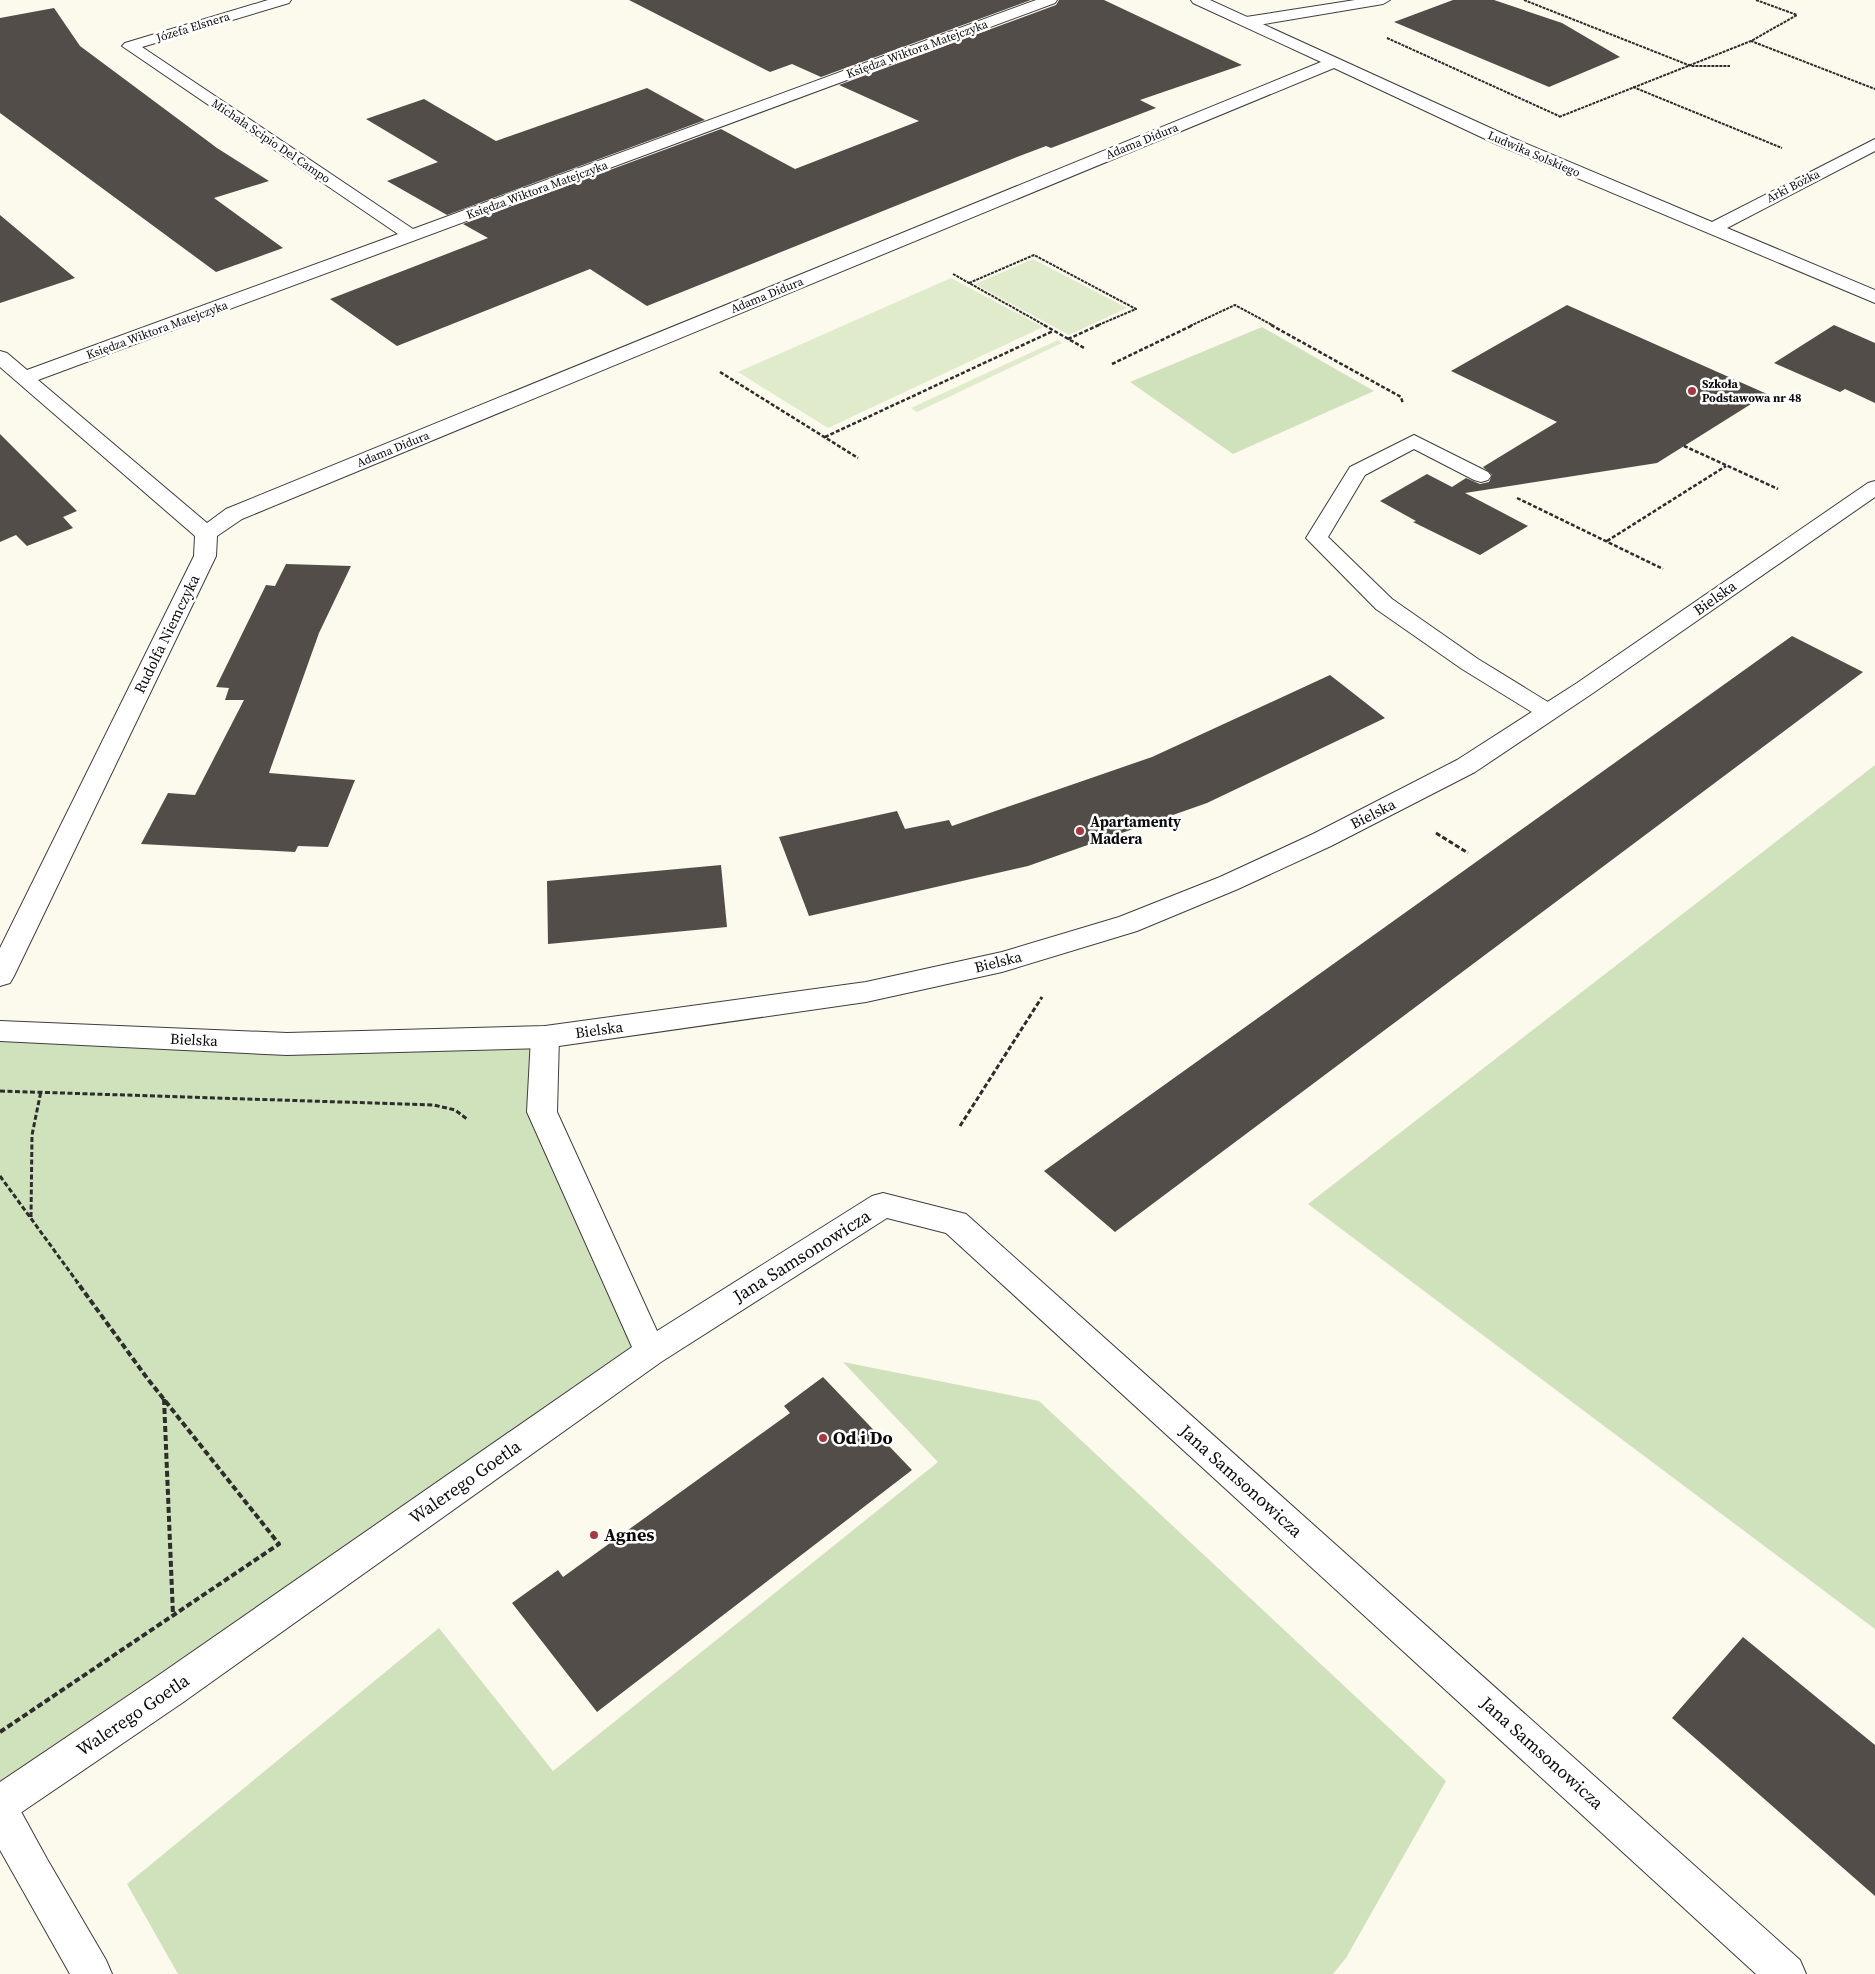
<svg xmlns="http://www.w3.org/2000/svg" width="1875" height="1974" font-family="'Source Serif 4',serif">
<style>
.green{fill:#d0e2bb}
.pitch{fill:#e0ebcb}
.building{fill:#534d49}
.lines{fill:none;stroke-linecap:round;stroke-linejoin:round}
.service-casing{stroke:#3e3e3e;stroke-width:2}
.minor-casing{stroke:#3e3e3e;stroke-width:2}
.tertiary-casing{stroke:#3e3e3e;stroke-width:2}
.path-far3{stroke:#2d2d2d;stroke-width:2;stroke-dasharray:3 1;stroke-linecap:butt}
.path-far2{stroke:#2d2d2d;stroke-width:2.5;stroke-dasharray:4 2;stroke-linecap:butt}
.path-far1{stroke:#2d2d2d;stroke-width:3;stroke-dasharray:5 2.5;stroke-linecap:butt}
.path{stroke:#2d2d2d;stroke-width:4;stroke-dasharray:6 3;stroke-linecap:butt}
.service{fill:#fff;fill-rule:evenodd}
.minor{fill:#fff;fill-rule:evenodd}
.tertiary{fill:#fff;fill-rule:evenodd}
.poi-dot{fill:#a8373e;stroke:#fff;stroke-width:2}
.labels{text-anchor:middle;stroke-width:5;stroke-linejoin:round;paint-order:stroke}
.far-street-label{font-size:12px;fill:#0b0b0b;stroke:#fff}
.far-poi-label{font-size:12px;font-weight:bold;fill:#0b0b0b;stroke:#fff;text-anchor:start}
.street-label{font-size:15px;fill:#0b0b0b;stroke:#fff}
.poi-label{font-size:15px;font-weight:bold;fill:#0b0b0b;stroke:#fff;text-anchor:start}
.near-street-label{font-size:18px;fill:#0b0b0b;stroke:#fff}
.near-poi-label{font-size:18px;font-weight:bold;fill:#0b0b0b;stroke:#fff;text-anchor:start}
</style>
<rect width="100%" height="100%" fill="#fcf9ed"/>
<path class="green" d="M1262,327L1374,391L1233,454L1130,382Z
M1875,765V1629L1308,1204Z
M0,1031L545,1037L542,1112L650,1352L0,1805Z
M843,1362L1039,1401L1446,1781L1346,1958L1333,1974H178L127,1884L439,1628L553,1771L938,1462Z"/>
<path class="pitch" d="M1033,259L1127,308L1069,335L975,284Z
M951,278L1043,327L828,428L738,372Z
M1058,340L1062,343L917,412L911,408Z"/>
<path class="building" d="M629,0H1031L821,77L792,64L770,72Z
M1059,0H1104L1242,65L1140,100L1156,108L1051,148L1046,146L1017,157L647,306L590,269L397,346L330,299L488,238L463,224L721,129L795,169L919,121L839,85L1056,5Z
M1453,0H1494L1562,23L1620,57L1549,87L1394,22Z
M54,8L80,46L217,148L269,181L214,198L283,248L216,272L0,113V18Z
M647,88L705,120L447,215L387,181L438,162L366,119L424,99L496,141Z
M0,215L75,278L0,303Z
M1567,305L1767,394L1657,463L1465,493L1528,526L1480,555L1413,522L1416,521L1380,501L1427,474L1452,487L1466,478L1480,484L1489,482L1492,475L1483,467L1557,422L1451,371Z
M1834,325L1875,343V403L1845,389L1840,392L1774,363Z
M0,434L77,511L63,517L73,528L27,546L16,535L0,542Z
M286,564L351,566L319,633L269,773L355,780L328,847L298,846L295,852L141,844L168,793L195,795L244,700H225L229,688L216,687L266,585L275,586Z
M1792,636L1863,672L1115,1232L1044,1171Z
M1330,675L1385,718L1207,803L1028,866L809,916L779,837L897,811L905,829L949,820L952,826L1152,757Z
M721,865L727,927L548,944L547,881Z
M823,1377L912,1470L597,1712L512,1603L558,1570L563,1577L790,1413L784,1406Z
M1743,1637L1875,1745V1896L1672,1718Z"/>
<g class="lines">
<defs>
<path id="service" d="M1355,0H1390L1383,4L1246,27L1238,22L1246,17Z
M1414,435L1488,472L1491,476L1488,480L1481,482L1474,480L1414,449L1365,475L1328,537L1392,599L1478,659L1556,707L1560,712L1556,717L1548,720L1540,717L1462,669L1376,609L1306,538L1350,467Z
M0,1791L13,1797L47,1859L106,1960L112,1974H70L0,1850Z"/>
<path id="minor" d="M268,0H291L289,3L142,47L413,229L1036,0H1057L1055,3L38,380L207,523L226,509L1321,62L1193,3L1191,0H1210L1508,136L1712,222L1875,139V151L1727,228L1875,290V303L1496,144L1334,68L242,519L217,536L216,556L14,976L10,983L0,986V948L194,556L195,536L0,367V351L7,353L27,370L398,234L122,46L125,43Z
M545,1026L555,1030L559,1037L557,1112L657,1331L872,1196L883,1193L966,1214L1800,1960L1806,1974H1756L946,1233L887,1218L661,1362L182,1703L13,1818L0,1824V1782L156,1677L632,1347L527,1112L531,1037L535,1030Z"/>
<path id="tertiary" d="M1875,481V497L1593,693L1475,772L1331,846L1238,889L1137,931L1002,972L866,1002L545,1048L287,1055L0,1041V1021L287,1033L545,1026L866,982L1002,952L1119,917L1220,877L1313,834L1457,760L1577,683L1868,483Z"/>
</defs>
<use href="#service" class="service-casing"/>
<use href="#minor" class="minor-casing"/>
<use href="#tertiary" class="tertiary-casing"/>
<path class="path-far3" d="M1524,0L1691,66H1730
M1756,0L1797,15L1751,41L1875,89
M1387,38L1559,116
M1633,87L1782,148
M1559,117L1751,41
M953,274L1046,326
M969,283L1034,255L1136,309L1096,326
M1190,326L1235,305L1274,326"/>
<path class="path-far2" d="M1044,325L1084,348
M1271,325L1401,397L1403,404
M1068,339L1099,325
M1112,364L1193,325
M720,372L858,458
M825,437L1053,331
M1684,446L1778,489
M1517,498L1663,569
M1607,541L1726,466"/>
<path class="path-far1" d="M1436,833L1468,853
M0,1091L434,1105L455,1110L467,1119
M960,1126L1042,997
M0,1176L78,1283
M31,1217L32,1135L41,1091"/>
<path class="path" d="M164,1399L173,1615
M0,1732L279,1544L147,1378L77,1282"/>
<use href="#service" class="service"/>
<use href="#minor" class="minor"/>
<use href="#tertiary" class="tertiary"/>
</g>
<g class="poi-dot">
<circle cx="1692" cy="391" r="5"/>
<circle cx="1080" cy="831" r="5"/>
<circle cx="823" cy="1438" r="5"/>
<circle cx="594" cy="1535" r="5"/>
</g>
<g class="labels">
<g class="far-street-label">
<text transform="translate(193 27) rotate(-17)" y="4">Józefa Elsnera</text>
<text transform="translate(917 49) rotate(-20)" y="4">Księdza Wiktora Matejczyka</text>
<text transform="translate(271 141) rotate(34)" y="4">Michała Scipio Del Campo</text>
<text transform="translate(1142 141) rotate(-22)" y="4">Adama Didura</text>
<text transform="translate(1534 154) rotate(23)" y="4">Ludwika Solskiego</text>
<text transform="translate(1793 186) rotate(-27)" y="4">Arki Bożka</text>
<text transform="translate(537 190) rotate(-20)" y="4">Księdza Wiktora Matejczyka</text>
<text transform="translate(767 295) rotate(-22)" y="4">Adama Didura</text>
<text transform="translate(157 330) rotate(-20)" y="4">Księdza Wiktora Matejczyka</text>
<text transform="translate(393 449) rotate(-22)" y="4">Adama Didura</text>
</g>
<g class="far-poi-label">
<text x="1702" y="388">Szkoła<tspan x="1702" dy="14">Podstawowa nr 48</tspan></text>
</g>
<g class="street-label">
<text transform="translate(1715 598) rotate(-35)" y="5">Bielska</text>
<text transform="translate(167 634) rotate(-64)" y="5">Rudolfa Niemczyka</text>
<text transform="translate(1373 814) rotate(-27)" y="5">Bielska</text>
<text transform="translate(998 962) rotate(-14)" y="5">Bielska</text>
<text transform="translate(599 1030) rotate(-8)" y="5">Bielska</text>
<text transform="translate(194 1040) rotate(3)" y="5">Bielska</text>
</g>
<g class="poi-label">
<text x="1090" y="827">Apartamenty<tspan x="1090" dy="17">Madera</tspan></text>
</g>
<g class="near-street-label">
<text transform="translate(802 1256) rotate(-32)" y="6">Jana Samsonowicza</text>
<text transform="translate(1241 1481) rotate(42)" y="6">Jana Samsonowicza</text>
<text transform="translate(465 1482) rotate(-35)" y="6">Walerego Goetla</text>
<text transform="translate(133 1715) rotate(-34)" y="6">Walerego Goetla</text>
<text transform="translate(1542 1753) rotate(42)" y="6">Jana Samsonowicza</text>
</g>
<g class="near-poi-label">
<text x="833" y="1444">Od i Do</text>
<text x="604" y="1541">Agnes</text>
</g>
</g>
</svg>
